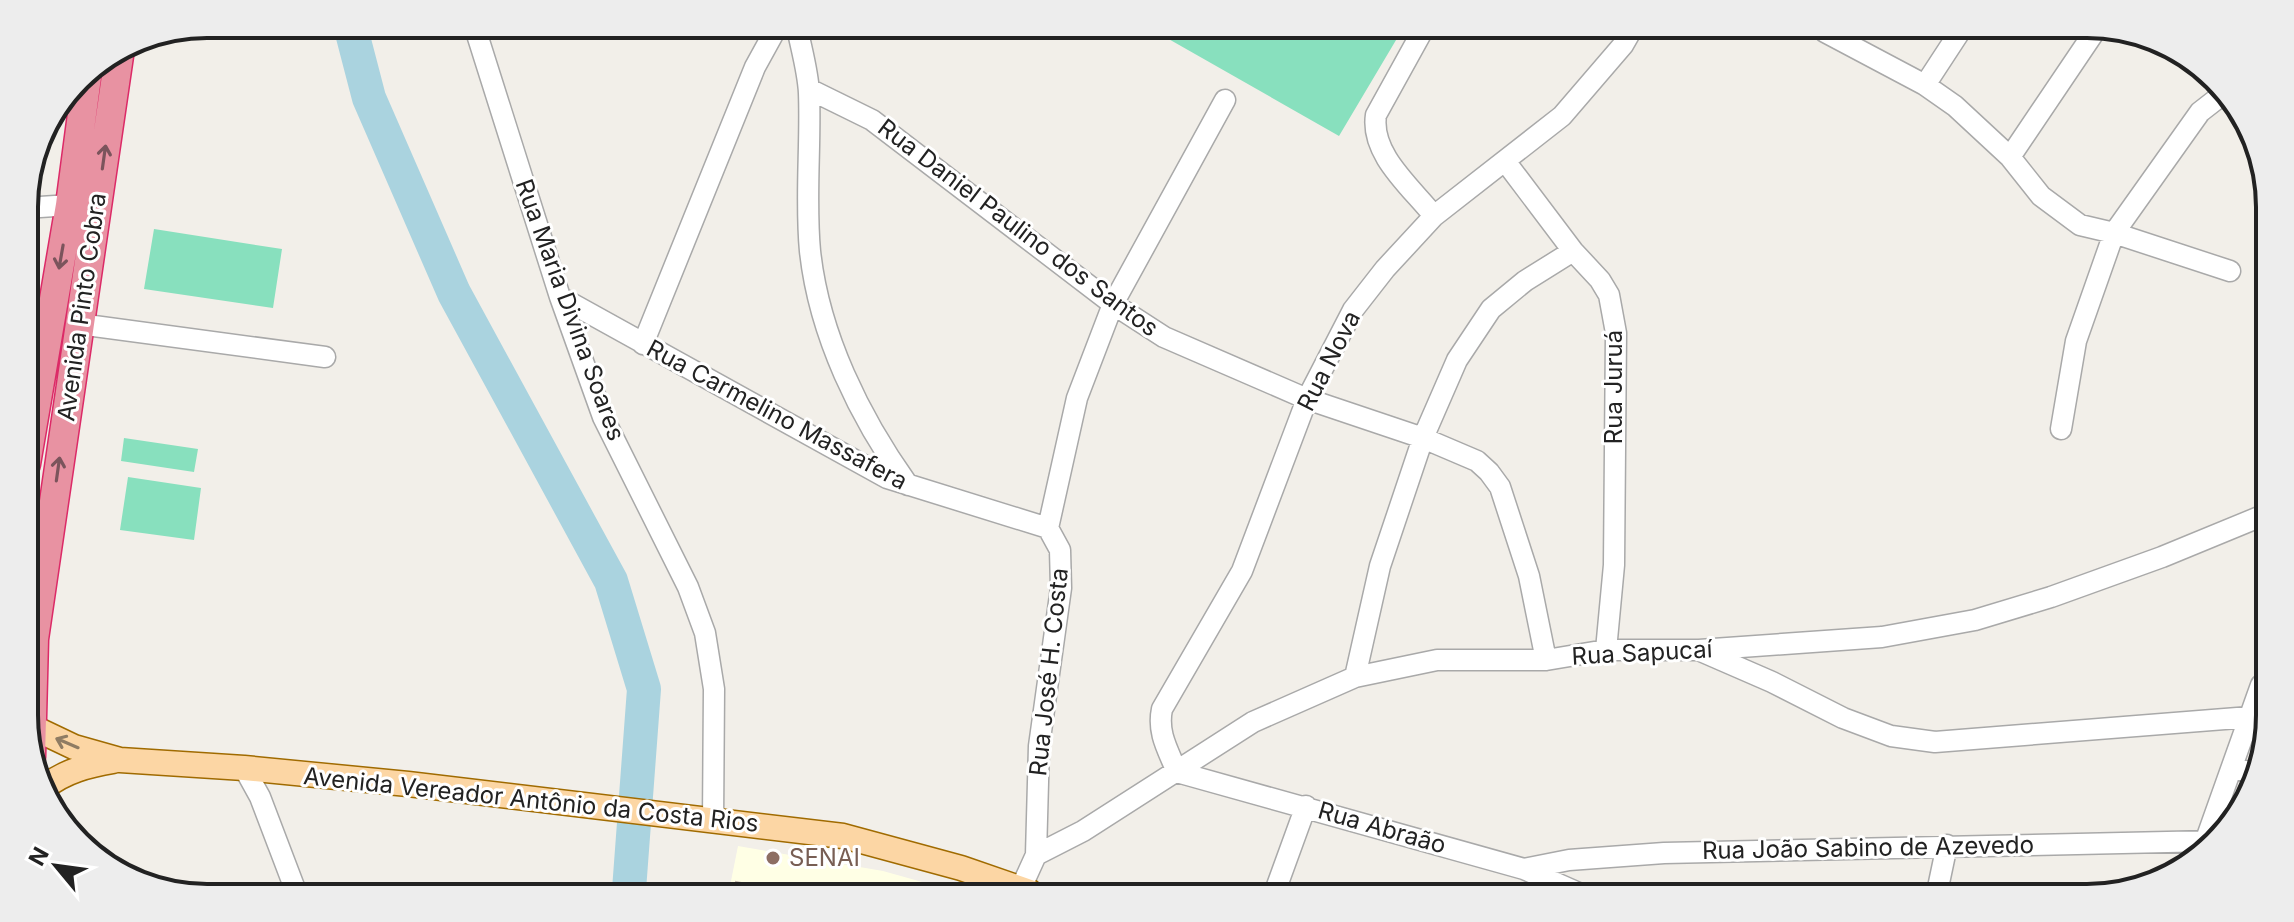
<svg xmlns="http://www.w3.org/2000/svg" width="2294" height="922" font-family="Inter,sans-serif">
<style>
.education{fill:#ffffe5}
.pitch{fill:#88e0be}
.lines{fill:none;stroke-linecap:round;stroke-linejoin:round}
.river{stroke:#aad3df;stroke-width:34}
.building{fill:#c7bfb8;stroke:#c4b6ab;stroke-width:2}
.minor-casing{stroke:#a9a9a9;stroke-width:23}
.major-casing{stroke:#a06b00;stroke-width:27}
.highway-casing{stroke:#dc2a67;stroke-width:31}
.minor{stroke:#fff;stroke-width:20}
.major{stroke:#fcd6a4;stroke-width:24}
.highway{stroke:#e892a2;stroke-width:28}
.oneway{stroke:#7b545c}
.oneway2{stroke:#8f7c63}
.education-dot{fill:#8d6e63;stroke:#fff;stroke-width:3}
.labels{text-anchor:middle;stroke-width:6;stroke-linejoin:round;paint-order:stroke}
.street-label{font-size:24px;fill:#222;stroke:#fff}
.education-label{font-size:24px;fill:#785e54;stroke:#fff;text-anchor:start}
.rim{fill:none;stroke:#222;stroke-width:4}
</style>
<rect width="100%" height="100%" fill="#f2efe9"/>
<path class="education" d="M738,846L883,871L958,892L729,891Z"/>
<path class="pitch" d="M1151,29L1402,30L1339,136Z
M154,229L282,249L273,308L144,289Z
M124,438L198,449L194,472L121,461Z
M128,477L201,488L194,540L120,530Z"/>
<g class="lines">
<path class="river" d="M350,25L369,98L454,293L611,581L644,689L629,890"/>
</g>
<path class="building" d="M736,882L784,891H734Z"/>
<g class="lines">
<defs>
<path id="minor" d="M474,25L560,297L603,417L688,587L705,633L714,689L713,822
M797,27C801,48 808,71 809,93C811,145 805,199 810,251C819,335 860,418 908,485
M1423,30L1376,115C1370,154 1411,187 1434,216
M1825,32L1925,85L1955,106L2010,157L2041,196L2080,225L2114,233L2230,271
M1925,85L1959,33
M809,89L872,120L1113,304L1164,337L1307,399L1423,438L1477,461L1489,472L1500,487L1529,576L1546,660
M2010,157L2093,34
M1505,161L1573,251L1600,280L1609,295L1616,333L1614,565L1606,650
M25,208L70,205
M560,297L887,478L1048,528
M79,324L325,357
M643,344L755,67L777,27
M2061,429L2076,341L2114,233L2200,112L2227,91
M1703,652L1772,682L1843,718L1891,736L1935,742L2250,717
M1355,677L1380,566L1423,438L1457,360L1491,309L1525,281L1573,251
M2232,767L2259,775
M244,768L260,797L295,889
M1036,855L1039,746L1061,588L1060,550L1048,528L1077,398L1113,304L1225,100
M2199,859L2261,685
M1524,869L1569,860L1664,853L2212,841
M1021,888L1036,855L1083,831L1253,722L1355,677L1437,660H1546L1606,650H1699L1882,637L1975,620L2051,597L2162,557L2264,515
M1274,894L1306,806
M1583,895L1524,869L1177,772C1168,750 1157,733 1162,709L1242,571L1307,399L1353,310L1385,269L1434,216L1562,116L1623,45L1631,31
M1936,897L1947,845"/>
<path id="major" d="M32,727L74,747L120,760L244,768L408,784L843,836L961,868L1030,892
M45,787C65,771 89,765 113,761"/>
<path id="highway" d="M26,464L70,205L88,69
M31,757L34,639L120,49"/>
</defs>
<use href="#minor" class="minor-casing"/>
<use href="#major" class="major-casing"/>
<use href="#highway" class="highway-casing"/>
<use href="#minor" class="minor"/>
<use href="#major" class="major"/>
<use href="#highway" class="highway"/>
</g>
<defs><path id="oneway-shaft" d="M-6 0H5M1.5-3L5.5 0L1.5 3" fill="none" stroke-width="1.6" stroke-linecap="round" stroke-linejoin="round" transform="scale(2)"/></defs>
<g class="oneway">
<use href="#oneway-shaft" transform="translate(104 157) rotate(-82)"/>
<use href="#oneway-shaft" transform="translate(61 257) rotate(100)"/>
<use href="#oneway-shaft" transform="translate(58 469) rotate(-82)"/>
</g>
<use class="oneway2" href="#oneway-shaft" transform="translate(67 743) rotate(-157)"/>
<circle class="education-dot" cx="773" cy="858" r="8"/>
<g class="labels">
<g class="street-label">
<text transform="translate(1018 228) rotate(37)" y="8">Rua Daniel Paulino dos Santos</text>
<text transform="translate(82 307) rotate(-82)" y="8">Avenida Pinto Cobra</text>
<text transform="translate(570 310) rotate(70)" y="8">Rua Maria Divina Soares</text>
<text transform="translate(1329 361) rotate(-63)" y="8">Rua Nova</text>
<text transform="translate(1614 387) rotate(-90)" y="8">Rua Juruá</text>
<text transform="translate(777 415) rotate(28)" y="8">Rua Carmelino Massafera</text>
<text transform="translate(1642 653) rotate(-3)" y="8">Rua Sapucaí</text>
<text transform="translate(1049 672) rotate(-84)" y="8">Rua José H. Costa</text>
<text transform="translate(531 800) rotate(6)" y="8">Avenida Vereador Antônio da Costa Rios</text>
<text transform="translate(1382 828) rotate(16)" y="8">Rua Abraão</text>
<text transform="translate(1868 848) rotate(-1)" y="8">Rua João Sabino de Azevedo</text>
</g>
<g class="education-label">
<text x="789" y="866">SENAI</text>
</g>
</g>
<path d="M0 0H2294V922H0ZM207 38H2087A169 169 0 0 1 2256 207V715A169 169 0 0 1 2087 884H207A169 169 0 0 1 38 715V207A169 169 0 0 1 207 38Z" fill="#ededed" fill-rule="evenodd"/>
<path class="rim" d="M207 38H2087A169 169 0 0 1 2256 207V715A169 169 0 0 1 2087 884H207A169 169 0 0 1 38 715V207A169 169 0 0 1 207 38Z"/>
<g transform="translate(56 866) rotate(299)" stroke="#ffffff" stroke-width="6" paint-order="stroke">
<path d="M0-6L14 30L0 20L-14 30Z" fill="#222222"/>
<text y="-12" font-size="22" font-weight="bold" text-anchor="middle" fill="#222222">N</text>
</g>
</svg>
